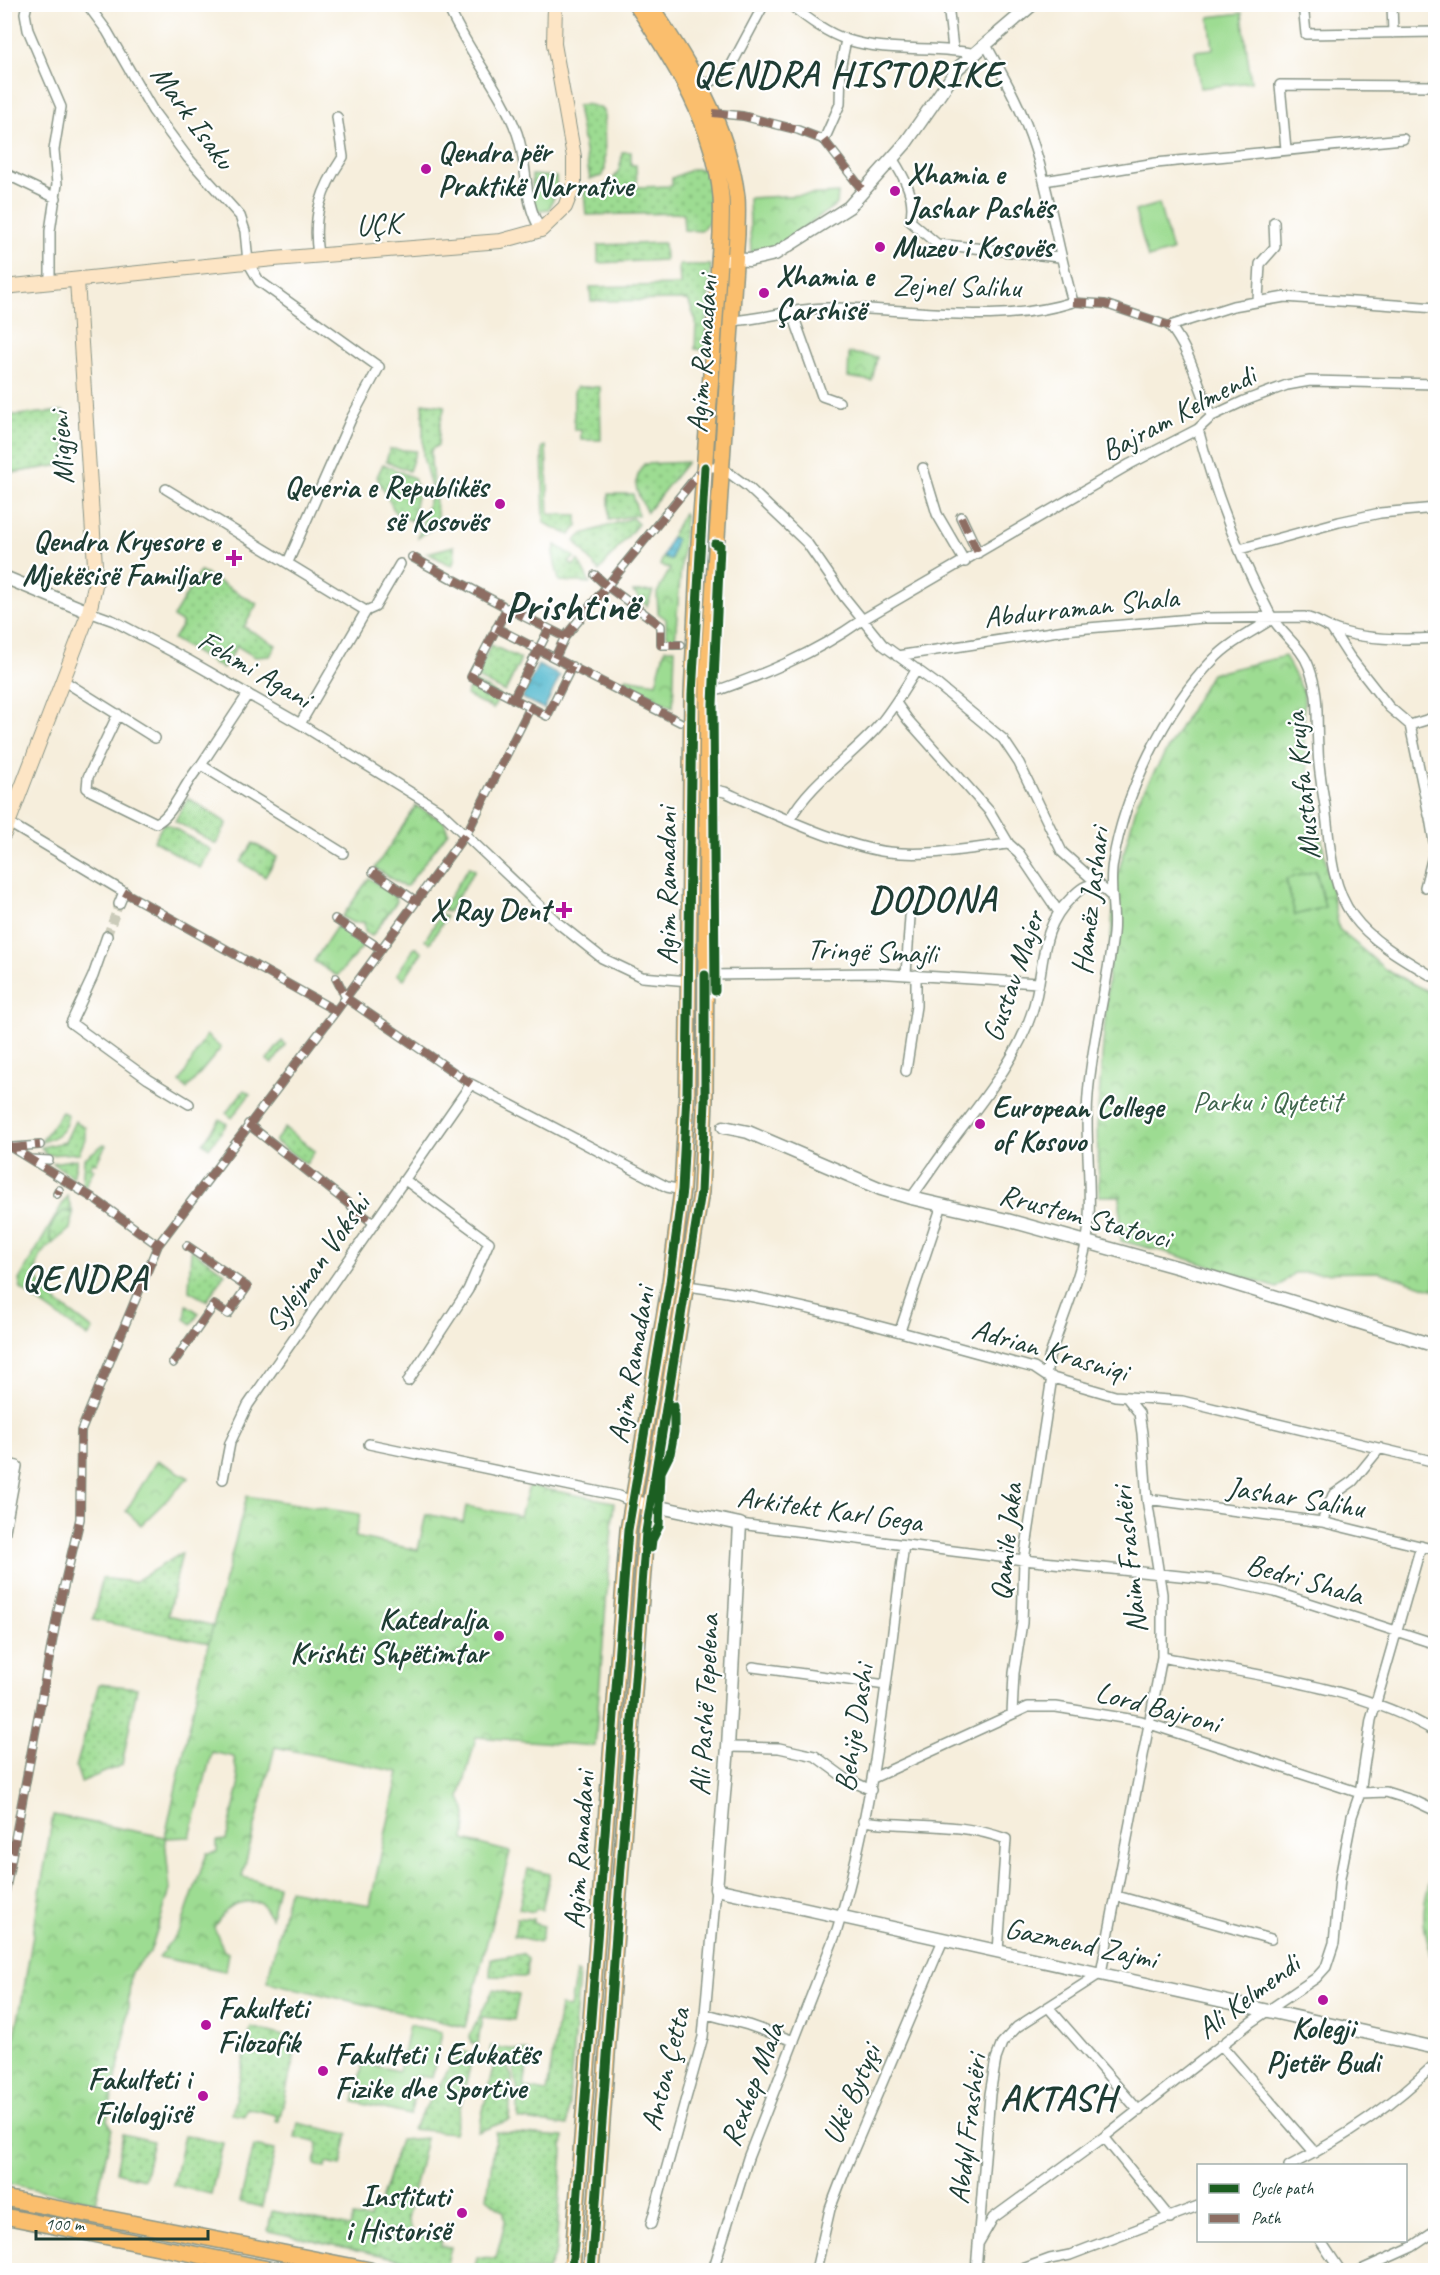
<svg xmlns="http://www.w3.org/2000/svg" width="1440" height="2275" font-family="Caveat,sans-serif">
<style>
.grass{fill:url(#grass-dots);stroke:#5e8c63;stroke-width:1.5}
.park{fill:url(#park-crowns);stroke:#5e8c63;stroke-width:1.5}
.pitch{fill:#9ddc92;stroke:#5e8c63;stroke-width:1.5}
.water{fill:url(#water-ripples);stroke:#377a81;stroke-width:1.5}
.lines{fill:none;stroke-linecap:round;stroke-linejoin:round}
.minor-tunnel{stroke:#cbcbba;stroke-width:9;stroke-dasharray:9 4.5;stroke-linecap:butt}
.pedestrian-casing{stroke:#8a9688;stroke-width:10}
.minor-casing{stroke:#8a9688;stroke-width:12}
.tertiary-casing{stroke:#8a9688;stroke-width:15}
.secondary-casing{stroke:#8a9688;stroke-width:16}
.primary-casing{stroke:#8a9688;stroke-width:18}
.pedestrian{stroke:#fff;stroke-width:7}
.minor{stroke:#fff;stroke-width:9}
.tertiary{stroke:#fff;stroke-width:12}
.secondary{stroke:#fde5c5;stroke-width:14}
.primary{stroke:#fabe6d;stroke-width:15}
.quiet{stroke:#8d6e63;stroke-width:8;stroke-dasharray:15 8;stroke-linecap:butt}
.cycleway-casing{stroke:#fff;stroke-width:13}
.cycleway{stroke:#1b5e20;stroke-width:9}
.poi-dot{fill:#b5179e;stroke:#fff;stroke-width:2}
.labels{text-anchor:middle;stroke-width:4.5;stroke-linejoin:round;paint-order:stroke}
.street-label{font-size:30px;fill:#1f3d34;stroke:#fff}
.poi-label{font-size:30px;font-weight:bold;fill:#1f3d34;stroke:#fff;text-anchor:start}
.park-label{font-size:30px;fill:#3e654c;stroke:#fff}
.district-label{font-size:36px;font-weight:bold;letter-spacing:1.5px;fill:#1f3d34;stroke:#fff}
.town-label{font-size:42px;font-weight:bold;fill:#1f3d34;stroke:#fff}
</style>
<defs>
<pattern id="grass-dots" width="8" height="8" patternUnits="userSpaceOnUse" patternTransform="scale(1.5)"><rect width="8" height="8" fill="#9ddc92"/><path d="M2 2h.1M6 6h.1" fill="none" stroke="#7fb478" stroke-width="1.8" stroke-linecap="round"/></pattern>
<pattern id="park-crowns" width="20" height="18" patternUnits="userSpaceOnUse" patternTransform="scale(1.5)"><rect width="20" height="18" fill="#9ddc92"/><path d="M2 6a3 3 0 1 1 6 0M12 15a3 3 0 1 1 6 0" fill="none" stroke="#7fb478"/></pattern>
<pattern id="water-ripples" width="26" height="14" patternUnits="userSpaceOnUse" patternTransform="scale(1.5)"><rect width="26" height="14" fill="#4fb7ce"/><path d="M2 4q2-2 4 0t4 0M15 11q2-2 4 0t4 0" fill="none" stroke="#4196a8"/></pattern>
</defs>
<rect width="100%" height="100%" fill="#fff"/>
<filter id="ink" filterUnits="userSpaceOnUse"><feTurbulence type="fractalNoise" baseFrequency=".0167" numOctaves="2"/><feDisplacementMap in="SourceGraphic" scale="12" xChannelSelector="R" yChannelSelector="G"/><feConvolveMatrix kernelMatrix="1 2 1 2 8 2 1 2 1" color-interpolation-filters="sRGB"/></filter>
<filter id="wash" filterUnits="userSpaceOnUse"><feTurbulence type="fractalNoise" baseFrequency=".008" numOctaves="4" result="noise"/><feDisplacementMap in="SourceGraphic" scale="24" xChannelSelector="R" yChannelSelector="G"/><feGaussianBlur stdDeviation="1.35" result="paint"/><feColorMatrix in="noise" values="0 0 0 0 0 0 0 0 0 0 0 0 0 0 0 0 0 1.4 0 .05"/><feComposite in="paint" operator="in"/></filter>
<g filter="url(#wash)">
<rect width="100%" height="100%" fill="#f6eedc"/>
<path class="grass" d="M586,104L601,108L604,113L605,169L602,176L590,179L577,106Z
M622,152H631V165H636L637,187L672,186V178L693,169H709L711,220L701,231L684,230L683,213L586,215L584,191C609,189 622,177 622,152Z
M664,243L665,260L598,263V245Z
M679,265H711L705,350L695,349L696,321L688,300L591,301L590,287L680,285Z
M577,387H600L601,440H581V430H574V391Z
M423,403L445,406L440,424L438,445L431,450C430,475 437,499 438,524L418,538L432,491L423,457Z
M63,411L67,464L5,474V416Z
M546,446L549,514L577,515V527L570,535L544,523L542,447Z
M390,449L416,451L409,471L386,461Z
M687,462L647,512C636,493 631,483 644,464Z
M383,464L414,478L418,491L412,521L396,514L377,477Z
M609,494H633L638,515L609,520Z
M632,518L638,524L599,571L575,541L583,534Z
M556,545L575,557L569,562L573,566L578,560L590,583L559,581L553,554Z
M454,546L455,559L452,566L427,553Z
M200,571L257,604L244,627L276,645L270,656L255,657L237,646L223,669L173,639L183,623L173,617Z
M653,591L647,606L633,592Z
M491,645L521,659L505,692L475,677Z
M473,681L500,695L493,709L466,695Z
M188,798L227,823L216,844L175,821Z
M164,822L211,850L200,868L154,841Z
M253,843L277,857L265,877L241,862Z
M282,1041L286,1045L272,1064L267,1060Z
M244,1090L250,1094L232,1118L226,1113Z
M62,1112L68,1115C66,1133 55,1137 40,1143Z
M220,1119L227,1124L209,1148L203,1143Z
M75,1121L85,1127V1139L79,1153L46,1155L41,1147L65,1142Z
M285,1128L315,1151L306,1164L275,1141Z
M104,1144L106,1145L96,1163L93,1162L90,1167L94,1169L85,1186L82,1184L84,1159Z
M77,1159L73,1178L53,1163Z
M67,1196L73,1213L69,1211L50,1239L53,1243C7,1281 68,1307 93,1330L88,1337L21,1289L19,1280Z
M191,1249L225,1273L207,1301L189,1291Z
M187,1305L199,1313L192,1324L185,1319Z
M182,1553L168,1615L215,1626L209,1643L93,1620L102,1578L134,1582Z
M99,1684L137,1688L122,1765L81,1782L76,1767Z
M1435,1865L1436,1966H1435C1420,1923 1420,1909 1435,1865Z
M528,1869L550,1874L542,1910L536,1909L534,1912L519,1909Z
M517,1918L533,1919V1923L544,1926L540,1942L514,1936Z
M522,1954L528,1959L526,1977L490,1976L491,1959Z
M576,1973H579L567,2126L518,2119V2091L511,2060L490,2051L491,2046L529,2052L524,2088L547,2092L560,2006L570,2007Z
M493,1990L519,1995L514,2020L482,2017L478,2044L471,2043L469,2037Z
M251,2027L298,2040L279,2121H276V2115L247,2108L244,2116L232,2114Z
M460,2051L473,2054L454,2133L412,2129Z
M495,2060L505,2062L512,2077L509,2120L478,2132Z
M298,2123L348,2134L341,2166L327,2163L326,2168L315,2165L318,2143L295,2137Z
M496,2132L564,2137L556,2250L548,2270H474L477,2257L496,2258L505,2222L504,2212L487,2198Z
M123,2134L153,2141L144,2179L116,2172Z
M184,2135L223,2143L211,2194L173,2185Z
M426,2138L407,2219L414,2236L435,2237V2240L442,2241L440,2246L451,2247L446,2269L268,2231L272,2211L350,2227L353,2217L369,2219L371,2209L378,2210L400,2140Z
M254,2146L275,2150L262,2207L240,2202Z"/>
<path class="park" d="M532,175L556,177V192L549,209L539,210L532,207Z
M838,193L837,204L774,248L751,254L749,198Z
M849,353L877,357L872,381L848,377Z
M684,513L685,516L675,641L670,640L666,632V619L658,613L657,593L670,569L660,565L663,557L671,559L675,540L671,537Z
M665,649H675L673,707L622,685L626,678L656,683Z
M1285,656L1304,693V748L1339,929L1386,970L1435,995V1290L1379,1272L1294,1273L1277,1288L1169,1253L1121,1241L1120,1196H1099L1097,1125L1115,885L1138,800L1211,674Z
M416,806L444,821L448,832L407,886H403L375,868Z
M469,867L475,870L448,912L442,909Z
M369,878L396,896L397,901L372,936L365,932L364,922L353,923L342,917Z
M441,914L446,917L430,943L425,940Z
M337,926L366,943L337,976L314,961Z
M415,947L422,952L404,979L397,974Z
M206,1035L221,1048L187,1089L180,1082Z
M64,1211L73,1213L70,1229L53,1243L50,1239C49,1227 55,1217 64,1211Z
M157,1460L189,1478L141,1525L126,1511Z
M529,1486L614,1502L595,1746L476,1737L460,1798L467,1814L464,1840L510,1852L465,2027L267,1982L289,1890L370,1905L399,1772L275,1747L242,1877L278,1886L271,1918L260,1902C234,1900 227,1906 214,1927L224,1951L228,1953L225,1971L159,1957L180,1930L207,1853L217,1852V1841L226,1840L239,1786L234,1757L212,1752L190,1837L165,1838L170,1890L150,1952L131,1972L126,2031L107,2120L112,2128L96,2202L5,2183V2083L22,2000L53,1815L165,1837L203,1664L247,1496L360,1514L355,1537L418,1550L426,1514L463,1522L466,1506L520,1516Z"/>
<path class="pitch" d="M1242,13L1251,82L1200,88L1195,51L1213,49L1209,17Z
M1159,204L1172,251L1148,258L1135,211Z
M1316,871L1325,907L1295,915L1286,879Z
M409,2025L442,2032L432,2078L419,2076L410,2115L354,2102L363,2063L399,2071Z"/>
<path class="water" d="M671,537L676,539L671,560L663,557Z
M538,665L560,676L544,709L522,698Z"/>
</g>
<g filter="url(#ink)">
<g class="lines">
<path class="minor-tunnel" d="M107,936L119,904"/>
<defs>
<path id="pedestrian" d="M713,113L743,116L798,130L824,140L864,192
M1073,302L1105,304L1170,326
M412,557L450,578
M595,575L607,586L700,472
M455,580L502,605
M496,628L680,722
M565,637L507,608L471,677L547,716L572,666
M555,658L565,637L607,586L661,626V645H681
M513,699L549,629
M373,872L416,901
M124,892L336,1011
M335,919L381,949
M336,978L346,998L471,1084
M248,1124L373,1223
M4,1143L93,1198
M13,1147L40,1145
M31,1159L49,1160
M57,1194L59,1190
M97,1201L158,1245
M173,1363L214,1305L228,1314L247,1287L187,1246
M4,1898L58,1611L80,1519L81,1431L158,1245L336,1011L469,829L530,708"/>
<path id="minor" d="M27,4L25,13L28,30L61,107L54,150L57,184L50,231V283
M87,4L107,31L153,111L188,158L240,216L245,231L248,262L259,281L379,367L351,419L288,562
M447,4C466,50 500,87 517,133C529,166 522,200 541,230
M789,4C807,18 826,33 848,40C889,53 935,45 977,54
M948,4L953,49
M1303,4L1306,34L1436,32
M1392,4L1393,33
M698,91L725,72L732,64L764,4
M824,140L840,104L841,64L846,40
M1286,149L1280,85L1436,86
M892,158C904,177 917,198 910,221L937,244L1059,257
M4,173L56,198
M1044,181L1156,163L1403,139
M318,255C312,215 321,190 343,157L337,117
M1258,300L1260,264L1275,247L1274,222
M792,312L822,396L839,402
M732,321C764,319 796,308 827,308C910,307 993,327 1073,302C1058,251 1051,199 1035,149C1024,113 1005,79 986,45
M1212,416C1198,386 1191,352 1170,326L1233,306L1285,297L1436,308
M1198,429C1215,494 1239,556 1271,616C1281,634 1302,647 1309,667C1320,697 1316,717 1318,747C1318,767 1322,787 1325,806C1330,843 1330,885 1353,916C1372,942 1405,960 1432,976L1436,975
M705,467H721L748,487L807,543L845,598L883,645L938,685L1003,739L1019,763L1062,852L1110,895
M923,468L937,514L965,562
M166,489L366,611
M961,517L978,553
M1240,549L1339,522L1380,513L1436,508
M89,612L114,621L188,660L300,724L439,810L558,923L602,958L642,977L689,981
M1331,628L1349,656L1389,707L1410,725L1429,815L1436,824
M897,656L1065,630L1203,618L1304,617C1315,619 1321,624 1331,628C1361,640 1404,640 1436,638
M64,681L155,738
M707,694C763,675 814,654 862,620L1130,464L1198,429L1212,416L1244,401L1287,385L1310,381L1436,384
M896,703L908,720L990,812L1009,844L1019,853L1058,911
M118,714L88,777L87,788L91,791L156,823C173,817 186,779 201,765L343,853
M300,724L366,611L375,607L400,564
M1410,725L1436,717
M201,765L248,694
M706,788L725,792C769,812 843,847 889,852C928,857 970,848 1009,844
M1430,818L1435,848L1425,887L1436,884
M790,819C811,781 852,757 880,724C894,707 905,688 917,669
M9,823L124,892L119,904
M107,936L93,976L71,1023L148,1079L189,1104
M906,974L910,917L913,907
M705,975L874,973L1038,983
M906,1071L916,1006V975
M405,1180L489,1242L468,1290L408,1381
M911,1198C930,1172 947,1146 967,1121C993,1087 1019,1052 1032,1012C1046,970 1037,931 1071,898C1080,889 1085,884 1098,884
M688,1286C805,1302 919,1338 1034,1368L1046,1376L1115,1396L1182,1401L1436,1462
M900,1331L942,1205
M1046,1376L1049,1358C1061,1322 1084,1268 1088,1232C1093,1187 1084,1141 1088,1095C1092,1041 1107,988 1113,934C1116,909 1108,888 1113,862C1124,795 1165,709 1213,660C1230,642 1252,632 1272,619
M369,1444L619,1496L631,1501
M4,1463L17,1466L4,1536
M223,1479L230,1443L248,1405L471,1084L667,1187L682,1190
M1147,1499L1322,1522L1436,1550
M1322,1522L1333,1495L1353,1481L1380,1448
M740,1524L1024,1560L1219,1580L1275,1592L1436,1644
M1162,1657C1250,1675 1359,1685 1436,1732
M753,1667L886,1685
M1012,1714L1014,1673L1022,1623L1024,1560L1052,1377
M728,1747L779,1748L815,1756L845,1778L871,1790
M873,1778L1028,1707H1056L1141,1721L1360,1793L1386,1792L1415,1801L1436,1811
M863,1821C914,1828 956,1821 1006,1839L998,1951
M1117,1896L1271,1939
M1048,2007L1139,2111
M707,2014L748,2025L794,2041
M1221,2045L1315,2153
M1104,2137L1170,2218
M1289,2166C1343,2139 1393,2105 1436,2063
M651,2224L703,2037L716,1889
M1320,2240L1340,2270
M978,2244L993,2218L1104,2137L1251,2022L1316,1978L1326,1967L1334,1943L1340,1878L1352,1816L1360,1793L1371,1720L1421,1546
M713,2270L748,2158L837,1930C875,1805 887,1674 904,1545
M816,2270L830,2209L845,2170L943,1940
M976,2270L990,2094L996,2059L1002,2043L1017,2027L1101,1973L1162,1657V1594L1147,1499L1142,1433L1139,1413L1128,1399
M1020,2270L1050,2259L1070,2255L1198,2206
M1361,2270L1412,2247L1436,2231"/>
<path id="tertiary" d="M726,259L749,260L775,254L849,207L905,144L958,68L1033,4
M4,577L89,612
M724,1127L748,1132L881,1189L911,1198L1007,1220L1205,1275L1436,1346
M631,1501L740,1524L728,1747L716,1889L1436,2048"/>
<path id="secondary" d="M4,287L274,259L501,241L541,230L565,207L574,184V157L554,44L555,4
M4,834L89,612L96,581L77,280"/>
<path id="primary" d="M4,2198L370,2270
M4,2216L273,2270
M572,2270L628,1530L670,1282L682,1190L687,1094L692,694L699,543L721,234C721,222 722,209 721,197C715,126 675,63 636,4
M591,2270L646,1532L701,1192L705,1101L708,674L737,234C737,222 738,209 737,197C728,125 689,63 649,4"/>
</defs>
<use href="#pedestrian" class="pedestrian-casing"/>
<use href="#minor" class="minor-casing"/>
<use href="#tertiary" class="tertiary-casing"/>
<use href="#secondary" class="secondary-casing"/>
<use href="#primary" class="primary-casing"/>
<use href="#pedestrian" class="pedestrian"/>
<use href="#minor" class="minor"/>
<use href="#tertiary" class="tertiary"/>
<use href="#secondary" class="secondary"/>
<use href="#primary" class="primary"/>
<path class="quiet" d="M713,113L743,116L798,130L824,140L864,192
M1073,302L1105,304L1170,326
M961,517L978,553
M412,557L450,578
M595,575L607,586L704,468
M455,580L502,605
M496,628L680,722
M565,637L507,608L471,677L547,716L572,666
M555,658L565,637L607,586L661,626V645H681
M513,699L549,629
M373,872L416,901
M124,892L336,1011
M335,919L381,949
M336,978L346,998L471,1084
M248,1124L373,1223
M4,1143L93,1198
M12,1148L40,1145
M57,1194L59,1190
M97,1201L158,1245
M173,1363L214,1305L228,1314L247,1287L187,1246
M4,1898L58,1611L80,1519L81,1431L158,1245L336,1011L469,829L530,708"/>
<defs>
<path id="cycleway" d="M715,544L720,545L713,704L715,991
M651,1548L652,1540L659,1526L661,1472L670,1454L674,1432V1406
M572,2270L628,1530L670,1282L682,1190L687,1094L692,694L705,467
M591,2270L646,1532L701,1192L705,1101V975"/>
</defs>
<use href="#cycleway" class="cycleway-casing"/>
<use href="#cycleway" class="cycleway"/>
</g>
</g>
<g class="poi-dot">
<circle cx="426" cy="169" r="6"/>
<circle cx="895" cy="191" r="6"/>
<circle cx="880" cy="247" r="6"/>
<circle cx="764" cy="293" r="6"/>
<circle cx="500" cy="504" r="6"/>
<path d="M231 549h6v6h6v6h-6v6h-6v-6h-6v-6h6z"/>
<path d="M561 901h6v6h6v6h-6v6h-6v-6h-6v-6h6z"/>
<circle cx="980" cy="1124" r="6"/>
<circle cx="499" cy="1636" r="6"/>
<circle cx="1323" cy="2000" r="6"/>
<circle cx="206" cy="2025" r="6"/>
<circle cx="323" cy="2071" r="6"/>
<circle cx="203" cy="2096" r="6"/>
<circle cx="462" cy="2213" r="6"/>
</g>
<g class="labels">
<g class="street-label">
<text transform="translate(193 117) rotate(54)" y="10">Mark Isaku</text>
<text transform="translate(378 224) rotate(-4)" y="10">UÇK</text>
<text transform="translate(957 286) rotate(1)" y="10">Zejnel Salihu</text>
<text transform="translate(702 354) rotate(-86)" y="10">Agim Ramadani</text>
<text transform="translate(1178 413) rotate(-28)" y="10">Bajram Kelmendi</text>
<text transform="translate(61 448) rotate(-94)" y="10">Migjeni</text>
<text transform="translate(1081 607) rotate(-6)" y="10">Abdurraman Shala</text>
<text transform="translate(255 669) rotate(30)" y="10">Fehmi Agani</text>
<text transform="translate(1302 786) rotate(-96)" y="10">Mustafa Kruja</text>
<text transform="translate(666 886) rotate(-90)" y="10">Agim Ramadani</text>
<text transform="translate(1090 901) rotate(-83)" y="10">Hamëz Jashari</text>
<text transform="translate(872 951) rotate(2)" y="10">Tringë Smajli</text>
<text transform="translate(1013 976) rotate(-71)" y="10">Gustav Majer</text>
<text transform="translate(1085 1216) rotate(15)" y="10">Rrustem Statovci</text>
<text transform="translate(317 1263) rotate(-55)" y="10">Sylejman Vokshi</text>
<text transform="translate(1050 1350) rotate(16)" y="10">Adrian Krasniqi</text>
<text transform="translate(631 1365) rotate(-80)" y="10">Agim Ramadani</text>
<text transform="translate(1296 1497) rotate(9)" y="10">Jashar Salihu</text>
<text transform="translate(830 1509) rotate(8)" y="10">Arkitekt Karl Gega</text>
<text transform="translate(1006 1542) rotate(-84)" y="10">Qamile Jaka</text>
<text transform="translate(1129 1560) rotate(-96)" y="10">Naim Frashëri</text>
<text transform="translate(1305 1579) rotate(16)" y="10">Bedri Shala</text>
<text transform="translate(704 1705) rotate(-87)" y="10">Ali Pashë Tepelena</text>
<text transform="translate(1158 1707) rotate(15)" y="10">Lord Bajroni</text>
<text transform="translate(854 1728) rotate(-81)" y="10">Behije Dashi</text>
<text transform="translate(579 1850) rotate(-86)" y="10">Agim Ramadani</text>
<text transform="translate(1081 1943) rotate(12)" y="10">Gazmend Zajmi</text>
<text transform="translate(1248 1996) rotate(-37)" y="10">Ali Kelmendi</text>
<text transform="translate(665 2069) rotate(-76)" y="10">Anton Çetta</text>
<text transform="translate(752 2084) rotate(-69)" y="10">Rexhep Mala</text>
<text transform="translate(851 2094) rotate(-67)" y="10">Ukë Bytyçi</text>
<text transform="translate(967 2129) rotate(-83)" y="10">Abdyl Frashëri</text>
</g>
<g class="poi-label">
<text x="438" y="162">Qendra për<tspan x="438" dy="34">Praktikë Narrative</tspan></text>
<text x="907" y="184">Xhamia e<tspan x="907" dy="34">Jashar Pashës</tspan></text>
<text x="892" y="257">Muzeu i Kosovës</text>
<text x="776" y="286">Xhamia e<tspan x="776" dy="34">Çarshisë</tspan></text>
<text x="488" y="497" text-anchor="end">Qeveria e Republikës<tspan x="488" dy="34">së Kosovës</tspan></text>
<text x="220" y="551" text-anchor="end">Qendra Kryesore e<tspan x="220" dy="34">Mjekësisë Familjare</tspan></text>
<text x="550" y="920" text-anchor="end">X Ray Dent</text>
<text x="992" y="1117">European College<tspan x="992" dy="34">of Kosovo</tspan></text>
<text x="487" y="1629" text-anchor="end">Katedralja<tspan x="487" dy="34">Krishti Shpëtimtar</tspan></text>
<text x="218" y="2018">Fakulteti<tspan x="218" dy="34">Filozofik</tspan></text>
<text x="1323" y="2038" text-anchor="middle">Kolegji<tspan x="1323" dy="34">Pjetër Budi</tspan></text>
<text x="335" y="2064">Fakulteti i Edukatës<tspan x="335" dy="34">Fizike dhe Sportive</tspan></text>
<text x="191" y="2089" text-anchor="end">Fakulteti i<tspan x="191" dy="34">Filologjisë</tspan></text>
<text x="450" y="2206" text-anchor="end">Instituti<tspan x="450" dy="34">i Historisë</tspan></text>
</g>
<g class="park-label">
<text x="1267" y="1111">Parku i Qytetit</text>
</g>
<g class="district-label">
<text x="848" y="86">QENDRA HISTORIKE</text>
<text x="933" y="911">DODONA</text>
<text x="85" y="1290">QENDRA</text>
<text x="1058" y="2110">AKTASH</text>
</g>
<g class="town-label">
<text x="571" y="620">Prishtinë</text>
</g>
</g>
<rect width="1440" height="2275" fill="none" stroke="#fff" stroke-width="24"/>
<rect x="1197" y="2164" width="210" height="78" fill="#ffffff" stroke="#a5b1ae" stroke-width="1.5"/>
<rect x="1209" y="2184" width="30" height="9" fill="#1b5e20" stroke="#a5b1ae" stroke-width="1.5"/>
<text x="1251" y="2194" font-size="18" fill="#1f3d34">Cycle path</text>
<rect x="1209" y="2214" width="30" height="9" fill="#8d6e63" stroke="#a5b1ae" stroke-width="1.5"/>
<text x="1251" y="2224" font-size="18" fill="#1f3d34">Path</text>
<path d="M36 2230v9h172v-9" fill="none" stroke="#1f3d34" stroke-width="3"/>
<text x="45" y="2230" font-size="18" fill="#1f3d34" stroke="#ffffff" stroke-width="4.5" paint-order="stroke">100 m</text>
</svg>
